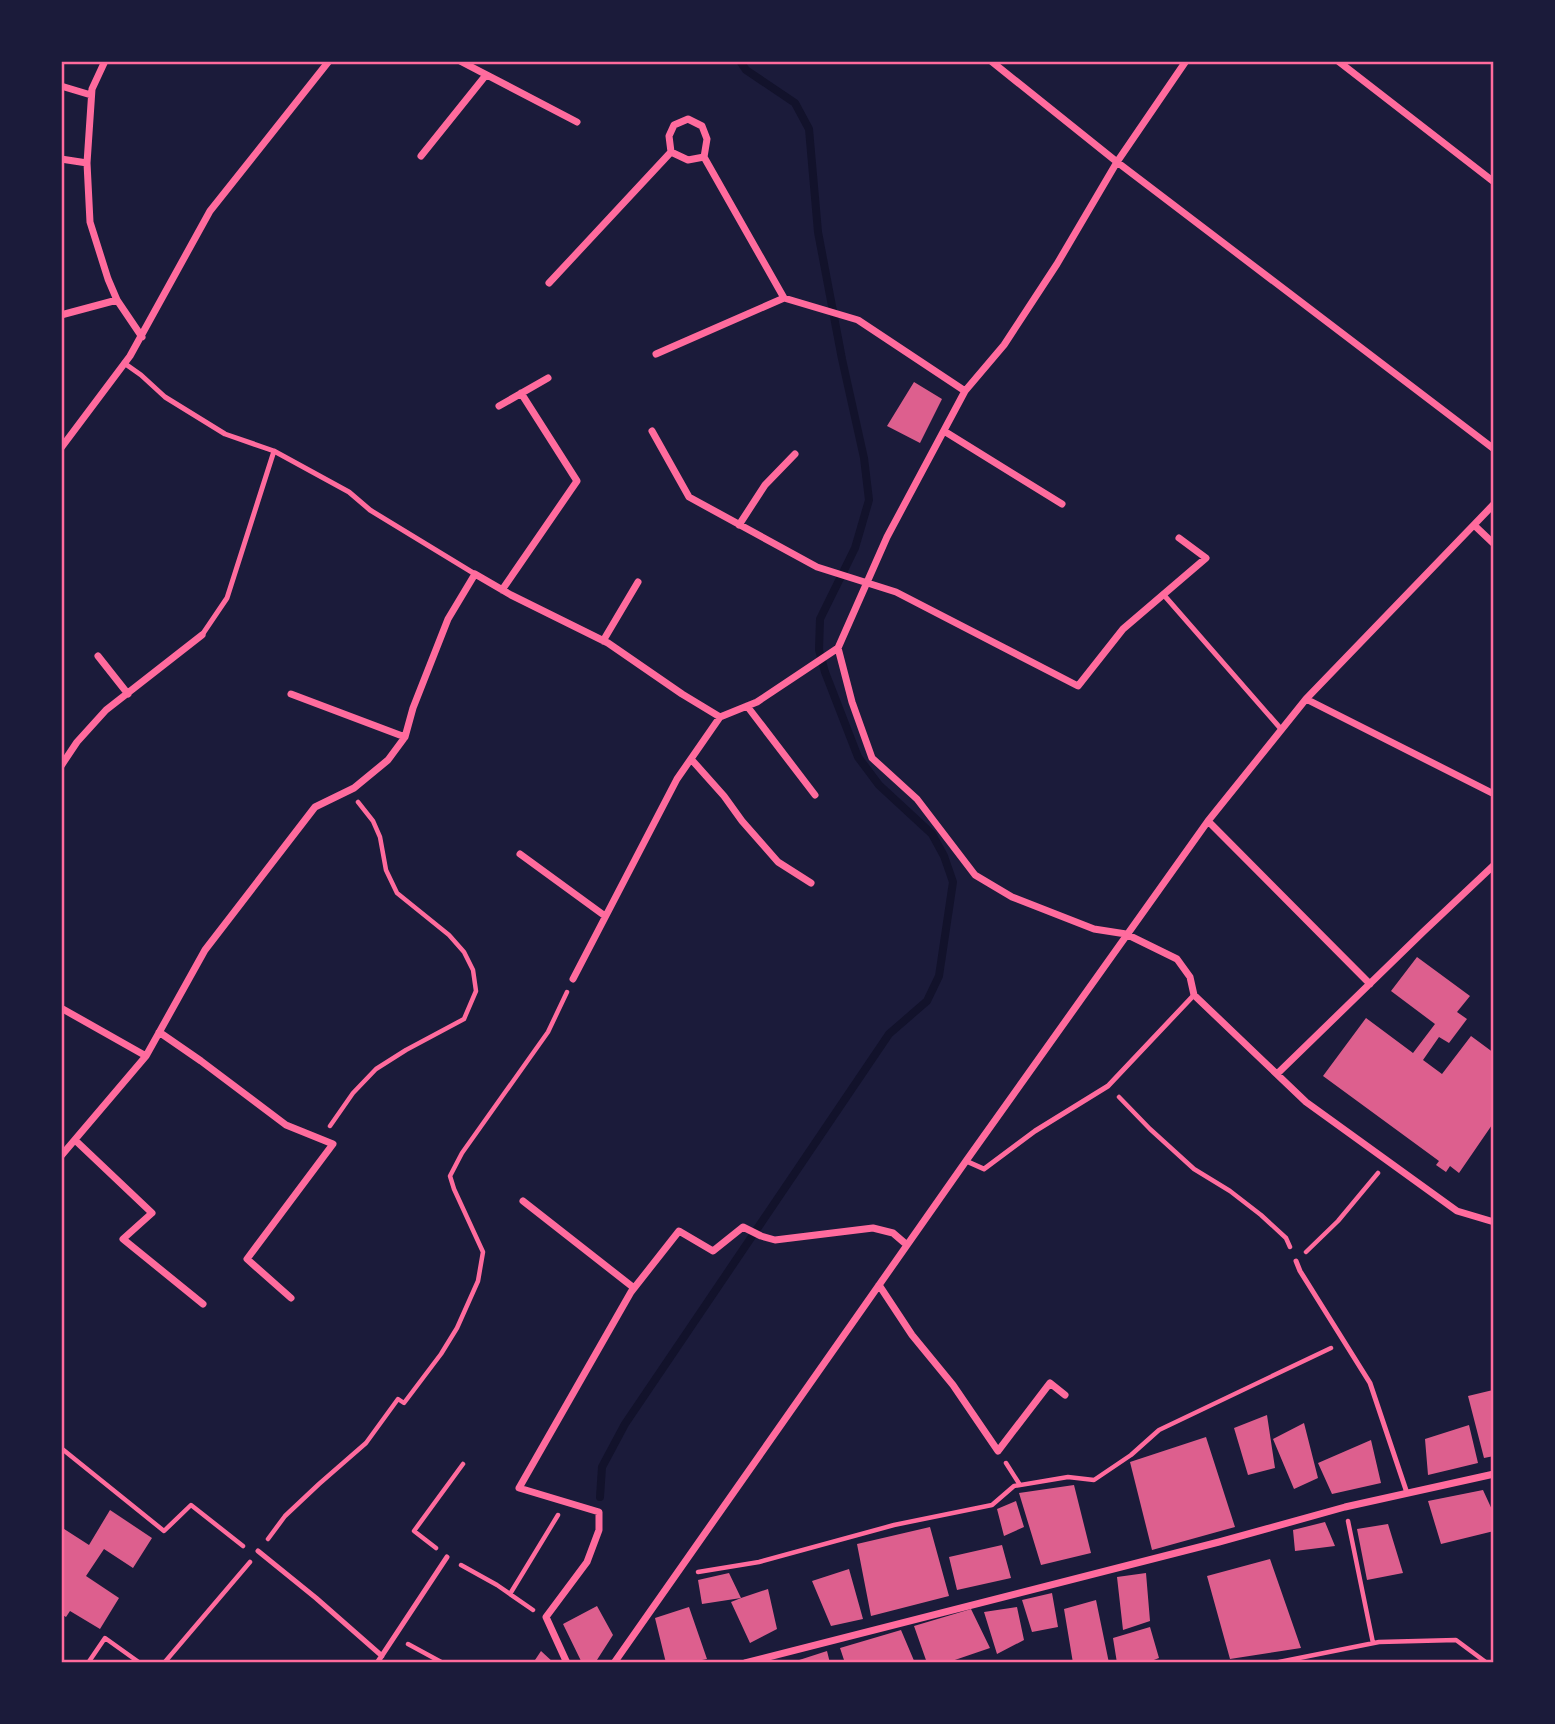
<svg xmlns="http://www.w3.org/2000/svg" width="1555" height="1724" font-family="Lora,serif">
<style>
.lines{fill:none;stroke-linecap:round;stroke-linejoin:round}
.stream{stroke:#12122b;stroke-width:8}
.building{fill:#dd5f8e}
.path{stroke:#ff6b9d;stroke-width:4.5}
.service{stroke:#ff6b9d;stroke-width:5}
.minor{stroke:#ff6b9d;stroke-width:7}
.neatline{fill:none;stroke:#ff6b9d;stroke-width:2.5}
</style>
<rect width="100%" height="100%" fill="#1b1b3a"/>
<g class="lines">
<path class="stream" d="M600,1497L602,1467L625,1424L889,1034L927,1001L939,976L953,882L944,856L932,834L879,785L858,757L825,672L819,650L820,619L855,548L869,500L864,458L842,359L818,232L809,129L795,103L746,70L740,61"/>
</g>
<path class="building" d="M914,382L942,399L920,443L887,426Z
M1417,957L1470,996L1457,1012L1467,1019L1449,1043L1439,1037L1423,1060L1442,1074L1471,1036L1494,1053V1122L1459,1173L1450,1166L1446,1172L1436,1165L1439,1161L1323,1076L1366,1018L1413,1053L1435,1024L1391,991Z
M1493,1390L1494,1456L1484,1458L1468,1396Z
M1267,1415L1275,1468L1248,1475L1234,1428Z
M1304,1423L1318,1478L1294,1489L1273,1439Z
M1469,1425L1478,1463L1428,1475L1425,1439Z
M1206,1437L1235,1527L1152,1550L1130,1462Z
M1371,1440L1381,1483L1332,1494L1318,1463Z
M1074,1485L1091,1553L1041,1565L1019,1493Z
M1483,1490L1494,1514V1531L1441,1544L1428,1501Z
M1016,1501L1024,1527L1004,1536L997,1509Z
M110,1510L152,1538L133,1568L104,1549L86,1576L119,1598L100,1629L70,1611L66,1617L61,1614V1527L89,1545Z
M1325,1522L1335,1546L1295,1551L1293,1530Z
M1388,1524L1403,1573L1367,1580L1357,1529Z
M930,1527L949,1596L871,1616L857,1544Z
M1002,1545L1011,1578L957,1590L949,1557Z
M1270,1559L1301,1648L1230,1659L1207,1576Z
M849,1569L863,1619L831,1626L812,1581Z
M729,1573L741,1598L768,1589L777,1629L750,1643L731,1602L741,1598L702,1604L698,1580Z
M1146,1573L1150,1621L1123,1630L1117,1577Z
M1052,1593L1058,1627L1032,1632L1022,1600Z
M1096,1600L1109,1663H1073L1064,1609Z
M597,1606L613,1635L595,1663H582L563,1624Z
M689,1607L707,1659L687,1663H666L655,1618Z
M1017,1607L1024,1640L997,1654L984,1612Z
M971,1609L990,1648L946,1663H927L914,1626Z
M1150,1627L1159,1658L1146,1663H1117L1113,1638Z
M901,1630L915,1663H845L840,1648Z
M541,1651L554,1663H533Z
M827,1651L830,1663H793V1662Z"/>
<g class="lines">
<path class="path" d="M1119,1097L1150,1129L1194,1169L1230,1191L1261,1215L1286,1238L1290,1247
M330,1126L353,1093L376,1069L406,1050L464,1019L476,991L473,970L464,952L449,935L397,893L386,870L380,837L373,821L358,802
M1306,1252L1338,1221L1378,1173
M61,1448L164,1531L191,1505L243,1546
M1006,1463L1020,1485
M1348,1521L1373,1643
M268,1539L285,1516L319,1484L366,1443L398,1399L404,1403L441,1354L457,1328L478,1281L483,1252L454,1189L450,1176L462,1153L548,1032L567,992
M436,1548L414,1531L463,1464
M461,1565L497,1585L533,1610
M698,1572L759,1562L894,1525L992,1505L1014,1486L1068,1477L1094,1480L1131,1455L1159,1430L1331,1348
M510,1594L558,1515
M408,1644L443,1663
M88,1663L105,1638L140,1663
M164,1663L250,1562
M1274,1663L1379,1642L1456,1640L1487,1663"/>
<path class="service" d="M124,363L141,375L165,397L225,434L274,451L349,492L370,510L475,574
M1163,594L1281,729
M202,635L227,598L274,451
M966,1161L984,1169L1035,1131L1108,1086L1194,995
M1296,1261L1300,1271L1370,1383L1407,1493
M258,1551L316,1598L382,1656
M377,1663L447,1557"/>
<path class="minor" d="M105,61L92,89L87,163L90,222L108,279L117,300L142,337
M460,61L577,122
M991,61L1117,162L1494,449
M1338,61L1494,182
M61,86L91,95
M421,156L486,75
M704,157L688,160L671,152L669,136L674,125L688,119L702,126L707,139L704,157L784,298
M61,159L87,163
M549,283L671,152
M61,315L117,300
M656,354L784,298L858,320L965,391
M499,406L548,378
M652,431L689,497L817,567L896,592L1078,686L1123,629L1206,558L1179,538
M944,431L1062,504
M61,448L130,356L210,211L329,61
M739,525L765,485L795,454
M1474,525L1494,544
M502,590L577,481L521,393
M603,641L638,582
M838,648L852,702L872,758L917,799L975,875L1012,897L1094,929L1126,934L1177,959L1190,977L1194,995L1306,1102L1457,1211L1494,1222
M98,656L128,694
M291,694L405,737
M1306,699L1494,794
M747,706L815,795
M691,759L724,796L742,821L778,862L811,883
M61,766L77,742L106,710L202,635
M1208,821L1370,984
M520,854L605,916
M573,979L677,779L720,717
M61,1008L146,1056
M159,1032L201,1061L286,1125L333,1144L247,1259L291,1298
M1277,1074L1423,932L1494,865
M75,1140L152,1213L123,1239L203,1304
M61,1156L146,1056L205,950L315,807L354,788L388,760L405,737L413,708L448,619L475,574L511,595L608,643L682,694L720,717L757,702L838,648L887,537L965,391L1004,345L1057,264L1117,162L1186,61
M523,1201L634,1288
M879,1285L912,1335L953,1385L998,1451L1050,1383L1065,1395
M567,1663L546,1617L587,1562L599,1530V1512L519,1488L631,1292L679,1231L713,1251L743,1227L761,1236L775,1240L873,1228L893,1233L907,1245
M614,1663L966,1161L1208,821L1306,699L1494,504
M745,1663L1219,1542L1345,1507L1494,1474"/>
</g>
<rect width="1555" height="1724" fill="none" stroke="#1b1b3a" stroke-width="126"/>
<rect x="63" y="63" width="1429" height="1598" class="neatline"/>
</svg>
